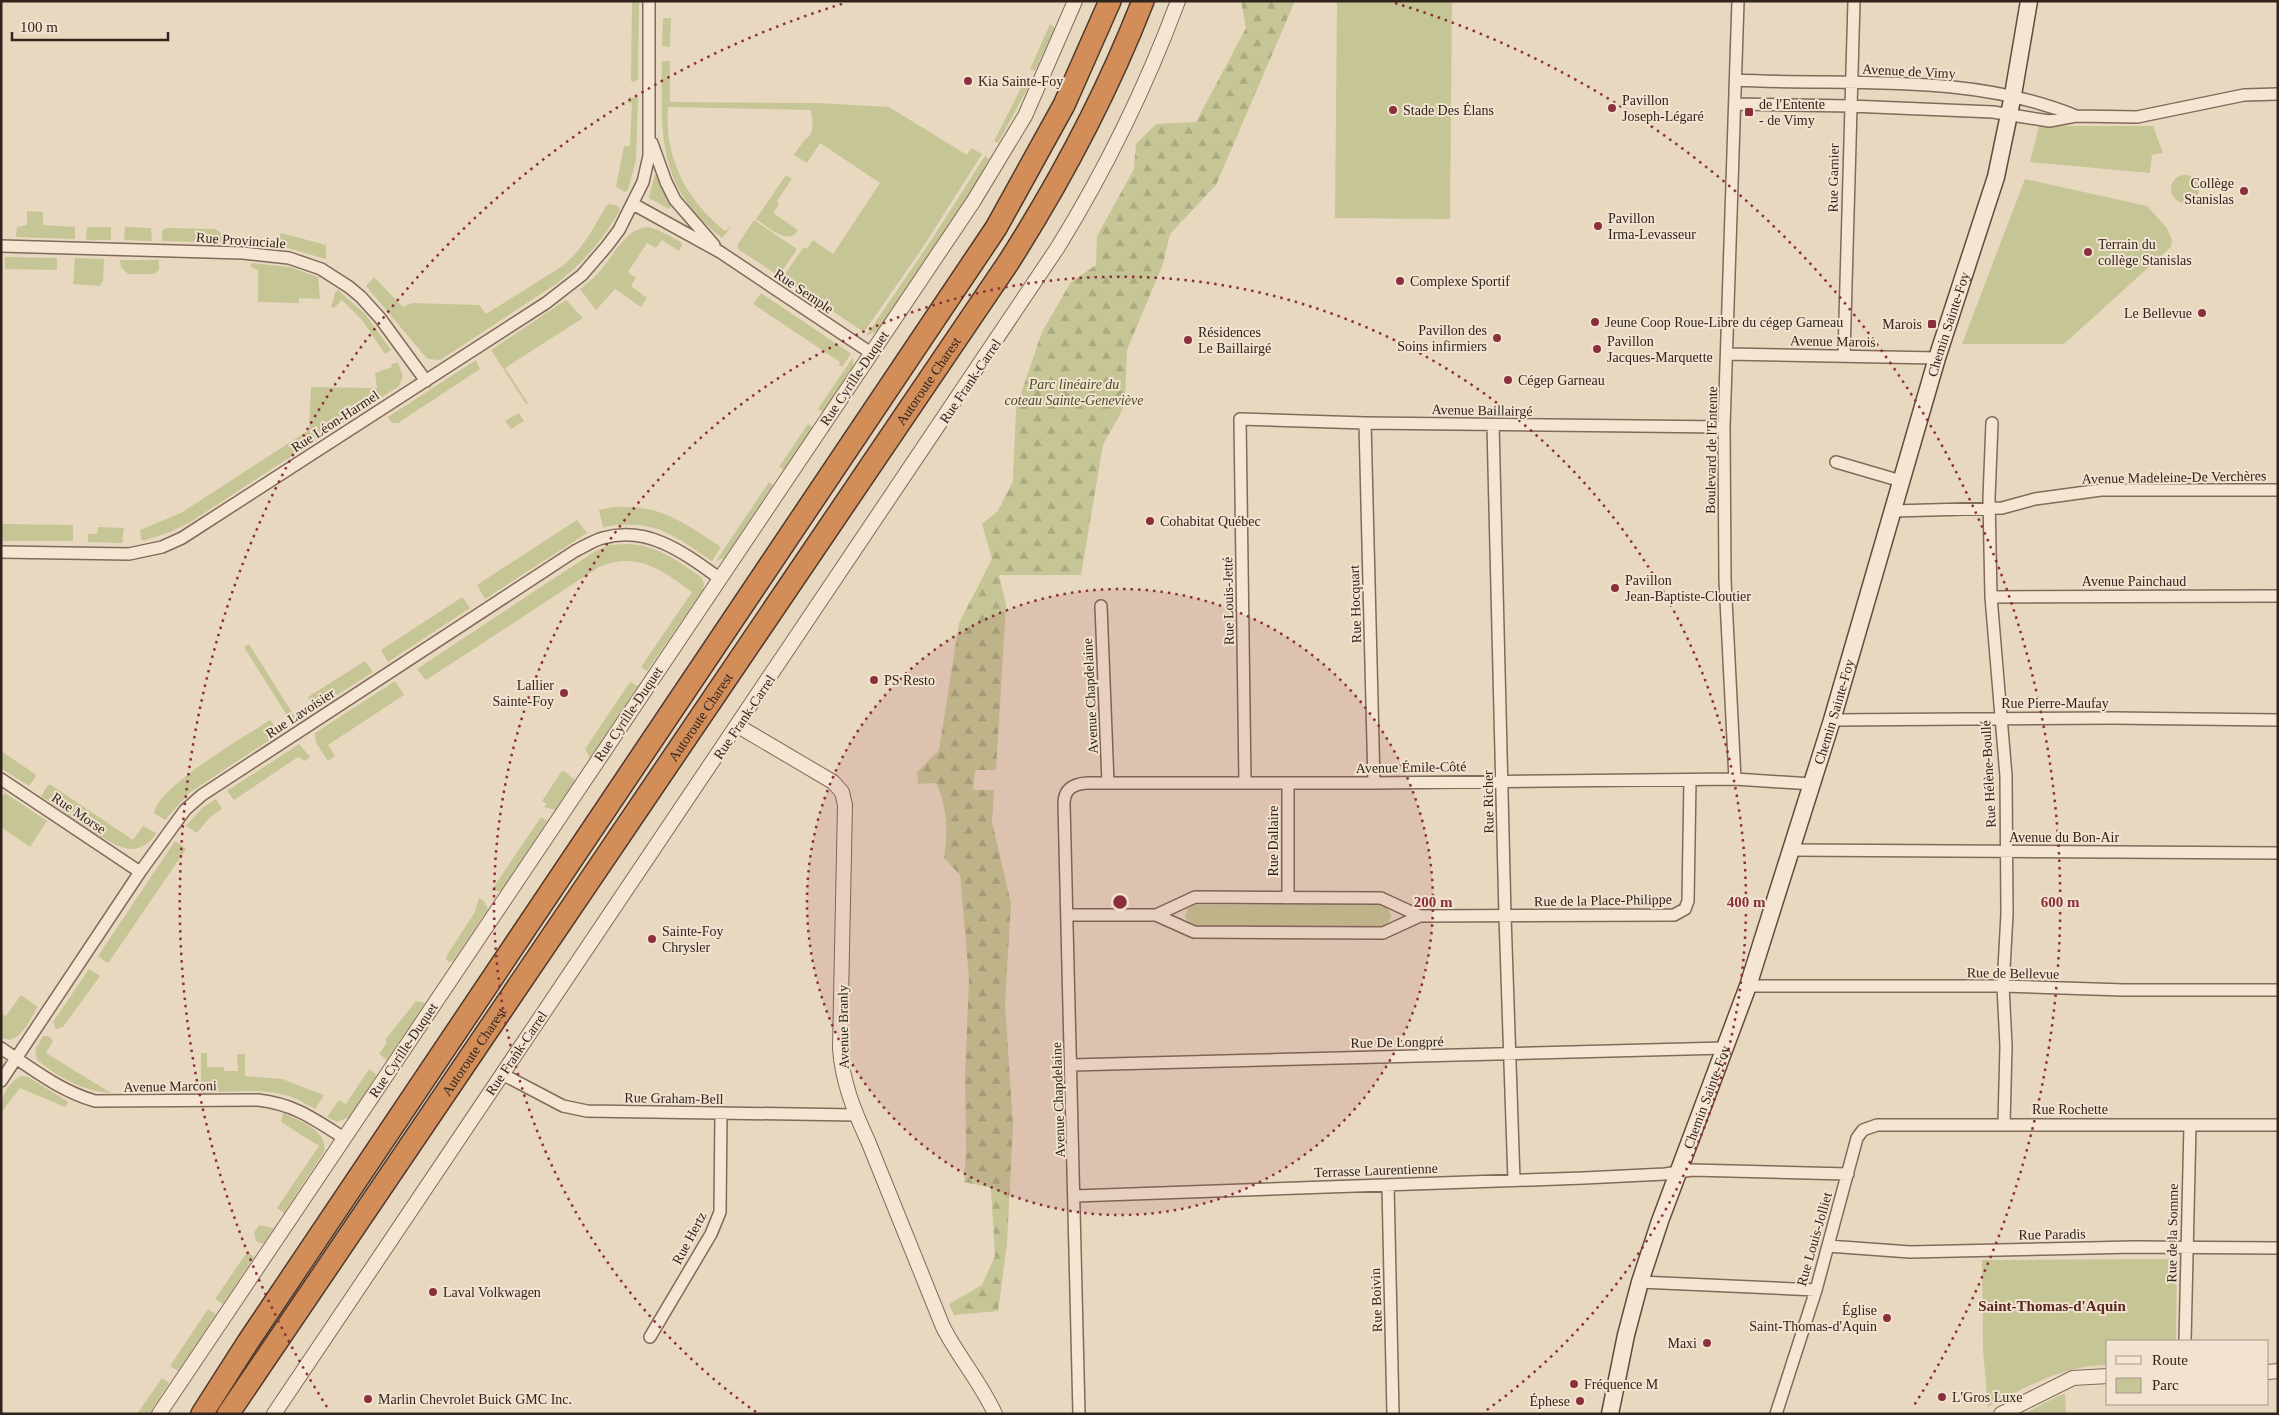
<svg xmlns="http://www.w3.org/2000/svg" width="2279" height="1415" font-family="Georgia,serif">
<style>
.green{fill:#c6c596}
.forest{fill:url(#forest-firs)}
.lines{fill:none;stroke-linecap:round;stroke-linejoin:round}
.minor-casing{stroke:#806a5a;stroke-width:14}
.tertiary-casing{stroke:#806a5a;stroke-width:16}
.secondary-casing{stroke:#624b3d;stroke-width:19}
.motorway-casing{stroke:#4e392e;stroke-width:24}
.minor{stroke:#f5e6d3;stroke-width:11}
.tertiary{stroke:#f5e6d3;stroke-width:14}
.secondary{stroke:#f5e6d3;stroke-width:16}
.motorway{stroke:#d28d58;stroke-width:21}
.ring{fill:none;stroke:#8a303c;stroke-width:2.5;stroke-dasharray:2.5 5}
.poi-dot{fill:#8a303c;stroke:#f1e3cf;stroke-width:2}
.labels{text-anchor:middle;stroke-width:4;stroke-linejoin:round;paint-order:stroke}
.street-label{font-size:14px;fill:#31241d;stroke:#f1e3cf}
.poi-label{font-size:14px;fill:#31241d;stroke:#f1e3cf;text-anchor:start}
.park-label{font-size:14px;font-style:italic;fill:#474c25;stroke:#f1e3cf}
.neighbourhood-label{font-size:15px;font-weight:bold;fill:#5a2520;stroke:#f1e3cf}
.centre{fill:#8a303c;stroke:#f1e3cf;stroke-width:2.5}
.ring-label{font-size:15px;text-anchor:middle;font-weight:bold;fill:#8a303c;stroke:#f1e3cf;stroke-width:4;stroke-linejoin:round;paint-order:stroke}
</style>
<defs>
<pattern id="forest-firs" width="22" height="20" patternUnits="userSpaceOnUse" patternTransform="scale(1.25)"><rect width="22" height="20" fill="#c6c596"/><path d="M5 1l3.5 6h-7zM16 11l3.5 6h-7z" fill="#aba981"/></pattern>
</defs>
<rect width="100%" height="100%" fill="#e9d8c0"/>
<path class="green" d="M632,1H639L638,80L633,82L631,81Z
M1337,1H1452L1450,219L1335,218Z
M663,18H671L670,47L662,46Z
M1050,24L1055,28L1035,71L1030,69Z
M662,61H670V102L817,103L889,107L967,155L971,148L982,154L921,250L864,332L782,278L804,247L807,249L813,240L833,254L880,183L820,143L807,163L794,155L805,139C816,135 812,120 811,110L668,107C664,157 686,200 725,231L732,226L722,238C657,187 661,136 662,61Z
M1024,82L1029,86L998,143L994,141Z
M629,97L638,98L636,160L628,190L625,192L616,187L624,146H630L632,103H628Z
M2039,126H2153L2163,153L2152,155L2150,173L2030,162Z
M985,156L989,159L966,199L878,331L866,336L934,236Z
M655,174H657L671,207L669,209L649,198Z
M2171 189a14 14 0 1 1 28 0a14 14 0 1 1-28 0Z
M786,175L792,179L777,201L779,204L773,213L798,230C788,247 767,226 756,219Z
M2025,179L2147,206L2167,228L2172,240L2171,247L2064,344H1962Z
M610,204L618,206L620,210C603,240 583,263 556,284L440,360L428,359L424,355L366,286L374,277L403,307L412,303L479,305L486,314L564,265L577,252L588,237L607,205Z
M27,211L43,212V225L75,227V239L16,237L17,227L27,225Z
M754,220L797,249L779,276L738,249V244Z
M87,227H111V240H86Z
M125,227L151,228L152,241L124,240Z
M648,227L658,230L681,242L682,246L679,251L662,240L656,248L647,243L628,272L636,278L631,286L647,298L641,307L615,289L596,310L580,289C587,284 594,278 600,271C614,255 625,229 648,227Z
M166,228L215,229L226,236L225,243L162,241V231Z
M281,233L326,245V259L277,245Z
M5,257L57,258V270L5,269Z
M75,258L104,259L103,281L100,286L73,284Z
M120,260H159V270L154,274H128L121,267Z
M251,263L290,267L318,277L320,299L299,298V303L258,302V270L251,267Z
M338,290L365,314L391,350L385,354L362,320L342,300L334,308L331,307L335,293Z
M761,293L850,353L851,354L842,367L839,365L840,362L753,304Z
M566,300L583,318L505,368L528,403L526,404L491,350Z
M853,357V367L823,412L818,409Z
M476,360L480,369L398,423H392L388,417Z
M398,363L403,376L399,386L396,388L189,523L170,532L143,541L141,539L140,530L181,513L309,430L311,387L377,388L375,373L392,367L391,364Z
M519,413L524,421L511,429L505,421Z
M808,424L813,427L784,470L779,467Z
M769,482L773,485L724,558L716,561Z
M613,507C660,504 683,522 721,547L712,561C671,534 654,518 603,527L599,510Z
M577,520L587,533L485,599L477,585Z
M1,524L73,525V541H3Z
M98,527L124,528L122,543L88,542V534H97Z
M625,544C655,544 677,560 701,577L704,583L703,590L647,671L641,667L692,592C661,569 637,551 599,567L426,680L417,669L594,552L609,545Z
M461,598H463L470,608L388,662L381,650Z
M249,644L298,722L293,725L244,647Z
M365,661L373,672L314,710L308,697Z
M395,681L404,695L328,745L335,756L328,761L316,743L315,733Z
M630,682L638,686L590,758L585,749Z
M270,720L280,733L189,793L165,820L154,813C158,786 246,736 270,720Z
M299,744L310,757L305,761L298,757L234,800L227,791Z
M1,751L35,774L36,776L29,786L1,768Z
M564,771L575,780L555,810L544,807L547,804L542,801L561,772Z
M48,785H51L133,840L143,826L156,833C151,842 142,849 131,849C112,849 60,809 41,796Z
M5,793L47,821L30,847L1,827V798Z
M216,799L222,809L209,818L197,833L186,826L202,808Z
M541,817L547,821L501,891H491Z
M175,841L186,849L109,962L107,963L98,956Z
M479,898L484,901L488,909L453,961L449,962L446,959L447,955L475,912Z
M1380,904L1388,908L1391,916L1388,923L1381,927L1199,926L1190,924L1185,916L1188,908L1194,905Z
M89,969L100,976L63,1027L56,1029L53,1022Z
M21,995L38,1007C30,1018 19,1048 1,1037V1013L6,1016Z
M416,1001L425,1003L387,1060L379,1054L387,1042L385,1040Z
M43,1036H49L53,1041L46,1053L111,1093C82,1091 60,1078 37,1060L35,1050Z
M201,1053H207V1067H224V1071H238L237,1054H245V1076L282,1079L324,1095L315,1109C308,1106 302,1101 294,1098C267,1087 230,1092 201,1093Z
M369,1069L377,1075L349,1117L337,1122L327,1117L339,1100L346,1104Z
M21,1076L28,1077L67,1101L68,1104L65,1107L20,1088L1,1113C1,1099 6,1083 21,1076Z
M283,1113C299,1120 329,1131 324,1152L284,1213L277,1208L319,1146L281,1122Z
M259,1225L274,1228L263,1244L256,1241L254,1233Z
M247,1252L254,1257L223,1304L215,1299Z
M2177,1259L2176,1341H2108V1365C2064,1365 2026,1387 1988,1407L1983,1350L1982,1260Z
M208,1309L216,1314L178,1371L170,1366Z
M162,1378L169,1383L149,1414H137Z
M2065,1394L2066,1414H2024L2058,1396Z"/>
<path class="forest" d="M1241,1H1295L1216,185L1170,234L1163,264L1127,350L1125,405L1103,445L1081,575H999L1006,605L996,770H975L973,790H994L992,822L1011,903L1005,1004L1013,1125L1007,1244L998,1311L954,1315L949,1304L982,1285L995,1256L991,1188L964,1182L966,1151L965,1075L969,978L960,875L944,858C948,829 948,809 936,783L918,784L917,772L939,750L959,623L992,559L982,524L998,511L1013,481L1016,408L1042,332L1071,282L1096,265L1097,236L1134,169L1136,144L1156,124L1196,122L1246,28Z"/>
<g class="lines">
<defs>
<path id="minor" d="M1736,80C1849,86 1969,72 2076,116
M1735,104L1850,106L1993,112L2049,121L2076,116L2137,117L2244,95L2278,94
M652,143L666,182L675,200L714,245
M633,204L720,252L871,353
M1,246L243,253L289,258L321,269L349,287L361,297L380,318L426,381
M1728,354L1937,358
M1844,355L1854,1
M1365,423L1374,783
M1992,423L1989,498L1991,597L2006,776L2007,914L2003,986L2006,1046L2004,1124
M1493,425L1505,916L1514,1180
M1836,462L1901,481
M1893,511L2002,508L2035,499L2101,490H2278
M1,552L129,554L162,547L182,538L546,303L582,275L607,246L619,230L643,182L649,156V1
M1991,597L2278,596
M1101,606L1108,783
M1832,720L2112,718L2278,720
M1,779L140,872
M1735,779L1725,580L1724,427L1738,1
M1245,783L1240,419L1365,423L1724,427
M1791,850L2278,853
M1288,898V783
M1068,915H1156L1194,932L1383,933L1420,916
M1156,915L1195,897L1381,898L1420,916L1674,915L1685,909L1688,901L1690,780
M1748,986H2003L2124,990H2278
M1,1048C31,1068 60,1091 95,1101L258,1100C294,1104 314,1119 344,1138
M1072,1065L1724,1048
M502,1074L563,1106L587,1111L856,1115
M1,1081L140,872L185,810L202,795L575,551C584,547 594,540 603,538C648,525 684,553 719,578
M1388,1185L1393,1414
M1075,1196L1584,1178L1665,1174L1692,1170L1848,1174
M1828,1246L1910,1252L2134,1247L2278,1248
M1640,1282L1816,1290
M650,1337L711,1234L720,1212L721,1113
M2185,1341L2190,1125
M1079,1414L1064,804C1064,789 1073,784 1087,783H1374L1735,779L1812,784
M1776,1414L1816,1290L1857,1138L1863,1130L1877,1125H2278"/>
<path id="tertiary" d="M738,726L833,782L842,792L845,805L840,1048C842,1081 854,1111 868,1141L943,1327C959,1358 981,1383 995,1414
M2268,1372L2278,1371
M159,1414L973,202L1025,116L1075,1
M274,1414L1058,247C1106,169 1146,87 1178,1
M2001,1414L2073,1378L2108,1376"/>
<g id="secondary">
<path id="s1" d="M1610,1414L1626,1335L1640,1282L1660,1221L1748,986L1832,720L1937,358L1996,177L2013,95L2029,1"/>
</g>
<g id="motorway">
<path d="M202,1414L248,1342L996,228L1064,105L1110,1"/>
<path id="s2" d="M228,1414L1008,263C1061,180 1107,93 1143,1"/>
</g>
</defs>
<use href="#minor" class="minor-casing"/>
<use href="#tertiary" class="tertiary-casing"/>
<use href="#secondary" class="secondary-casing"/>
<use href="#motorway" class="motorway-casing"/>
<use href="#minor" class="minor"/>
<use href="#tertiary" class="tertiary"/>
<use href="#secondary" class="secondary"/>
<use href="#motorway" class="motorway"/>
</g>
<circle cx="1120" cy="902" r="313" fill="#8a303c" fill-opacity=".12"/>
<g class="ring">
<circle cx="1120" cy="902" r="313"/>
<path d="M756 1412A626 626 0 1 1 1484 1412"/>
<path d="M327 1407A940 940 0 0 1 845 3M1395 3A940 940 0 0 1 1913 1407"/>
</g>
<g class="poi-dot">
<circle cx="968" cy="81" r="5"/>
<circle cx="1612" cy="108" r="5"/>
<circle cx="1393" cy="110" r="5"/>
<rect x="1744" y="107" width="10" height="10" rx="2.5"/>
<circle cx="2244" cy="191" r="5"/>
<circle cx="1598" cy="226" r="5"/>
<circle cx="2088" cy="252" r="5"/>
<circle cx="1400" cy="281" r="5"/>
<circle cx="2202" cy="313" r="5"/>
<circle cx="1595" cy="322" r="5"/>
<rect x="1927" y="319" width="10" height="10" rx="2.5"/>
<circle cx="1497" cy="338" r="5"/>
<circle cx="1188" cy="340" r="5"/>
<circle cx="1597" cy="349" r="5"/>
<circle cx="1508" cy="380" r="5"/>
<circle cx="1150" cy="521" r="5"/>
<circle cx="1615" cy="588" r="5"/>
<circle cx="874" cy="680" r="5"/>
<circle cx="564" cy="693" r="5"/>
<circle cx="652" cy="939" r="5"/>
<circle cx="433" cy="1292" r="5"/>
<circle cx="1887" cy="1318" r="5"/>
<circle cx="1707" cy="1343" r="5"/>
<circle cx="1574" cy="1384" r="5"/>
<circle cx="1942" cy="1397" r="5"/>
<circle cx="368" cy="1399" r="5"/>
<circle cx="1580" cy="1401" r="5"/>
</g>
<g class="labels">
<g class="street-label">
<text transform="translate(1909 71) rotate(3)" y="5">Avenue de Vimy</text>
<text transform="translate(1833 178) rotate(-89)" y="5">Rue Garnier</text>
<text transform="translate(241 240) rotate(4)" y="5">Rue Provinciale</text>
<text transform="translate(804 291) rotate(34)" y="5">Rue Semple</text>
<text dy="5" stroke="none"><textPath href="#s1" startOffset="1142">Chemin Sainte-Foy</textPath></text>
<text transform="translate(1833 341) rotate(1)" y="5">Avenue Marois</text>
<text transform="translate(854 378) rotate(-56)" y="5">Rue Cyrille-Duquet</text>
<text dy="5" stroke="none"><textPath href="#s2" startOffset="1248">Autoroute Charest</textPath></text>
<text transform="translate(970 381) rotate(-56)" y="5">Rue Frank-Carrel</text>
<text transform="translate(1482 410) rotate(1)" y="5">Avenue Baillairgé</text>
<text transform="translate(335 421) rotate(-33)" y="5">Rue Léon-Harmel</text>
<text transform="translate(1711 450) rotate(-89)" y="5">Boulevard de l'Entente</text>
<text transform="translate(2174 477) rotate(-1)" y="5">Avenue Madeleine-De Verchères</text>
<text x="2134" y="586">Avenue Painchaud</text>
<text transform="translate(1228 601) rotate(-91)" y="5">Rue Louis-Jetté</text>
<text transform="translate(1355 604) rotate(-92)" y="5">Rue Hocquart</text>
<text transform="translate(1090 696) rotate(-93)" y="5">Avenue Chapdelaine</text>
<text x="2055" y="708">Rue Pierre-Maufay</text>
<text dy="5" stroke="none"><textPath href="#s1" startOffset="738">Chemin Sainte-Foy</textPath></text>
<text transform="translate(300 713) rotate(-33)" y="5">Rue Lavoisier</text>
<text transform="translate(628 714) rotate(-56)" y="5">Rue Cyrille-Duquet</text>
<text dy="5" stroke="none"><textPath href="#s2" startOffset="842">Autoroute Charest</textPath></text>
<text transform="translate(744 717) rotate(-56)" y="5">Rue Frank-Carrel</text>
<text transform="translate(1411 767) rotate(-1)" y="5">Avenue Émile-Côté</text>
<text transform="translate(1988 774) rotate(-93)" y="5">Rue Hélène-Boullé</text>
<text transform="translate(1488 802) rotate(-91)" y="5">Rue Richer</text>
<text transform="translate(79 813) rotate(34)" y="5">Rue Morse</text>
<text x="2064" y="842">Avenue du Bon-Air</text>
<text transform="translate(1273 841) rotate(-90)" y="5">Rue Dallaire</text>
<text transform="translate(1603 900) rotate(-1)" y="5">Rue de la Place-Philippe</text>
<text transform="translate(2013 973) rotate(1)" y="5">Rue de Bellevue</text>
<text transform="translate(843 1027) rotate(-91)" y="5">Avenue Branly</text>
<text transform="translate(1397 1042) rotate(-1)" y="5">Rue De Longpré</text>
<text transform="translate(403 1050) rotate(-56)" y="5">Rue Cyrille-Duquet</text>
<text dy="5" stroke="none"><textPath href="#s2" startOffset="438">Autoroute Charest</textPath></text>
<text transform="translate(516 1053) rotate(-56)" y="5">Rue Frank-Carrel</text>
<text transform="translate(170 1086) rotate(-1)" y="5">Avenue Marconi</text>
<text dy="5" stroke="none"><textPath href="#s1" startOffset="332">Chemin Sainte-Foy</textPath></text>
<text transform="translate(674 1098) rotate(1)" y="5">Rue Graham-Bell</text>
<text transform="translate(1058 1100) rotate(-92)" y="5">Avenue Chapdelaine</text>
<text x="2070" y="1114">Rue Rochette</text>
<text transform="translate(1376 1170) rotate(-2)" y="5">Terrasse Laurentienne</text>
<text transform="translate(2172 1233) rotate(-89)" y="5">Rue de la Somme</text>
<text transform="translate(2052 1234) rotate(-1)" y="5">Rue Paradis</text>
<text transform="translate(689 1238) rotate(-62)" y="5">Rue Hertz</text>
<text transform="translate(1814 1239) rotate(-74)" y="5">Rue Louis-Jolliet</text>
<text transform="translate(1376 1300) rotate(-92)" y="5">Rue Boivin</text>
</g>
<g class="poi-label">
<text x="978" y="86">Kia Sainte-Foy</text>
<text x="1622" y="105">Pavillon<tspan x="1622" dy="16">Joseph-Légaré</tspan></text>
<text x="1759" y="109">de l'Entente<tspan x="1759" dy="16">- de Vimy</tspan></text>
<text x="1403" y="115">Stade Des Élans</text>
<text x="2234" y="188" text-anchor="end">Collège<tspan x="2234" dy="16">Stanislas</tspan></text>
<text x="1608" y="223">Pavillon<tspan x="1608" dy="16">Irma-Levasseur</tspan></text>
<text x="2098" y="249">Terrain du<tspan x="2098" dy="16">collège Stanislas</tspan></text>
<text x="1410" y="286">Complexe Sportif</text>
<text x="2192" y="318" text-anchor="end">Le Bellevue</text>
<text x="1605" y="327">Jeune Coop Roue-Libre du cégep Garneau</text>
<text x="1922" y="329" text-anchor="end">Marois</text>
<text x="1487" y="335" text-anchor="end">Pavillon des<tspan x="1487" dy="16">Soins infirmiers</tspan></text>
<text x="1198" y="337">Résidences<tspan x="1198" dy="16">Le Baillairgé</tspan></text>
<text x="1607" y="346">Pavillon<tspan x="1607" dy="16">Jacques-Marquette</tspan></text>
<text x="1518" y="385">Cégep Garneau</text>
<text x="1160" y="526">Cohabitat Québec</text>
<text x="1625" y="585">Pavillon<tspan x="1625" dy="16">Jean-Baptiste-Cloutier</tspan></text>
<text x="884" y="685">PS Resto</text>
<text x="554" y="690" text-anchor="end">Lallier<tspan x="554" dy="16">Sainte-Foy</tspan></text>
<text x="662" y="936">Sainte-Foy<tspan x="662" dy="16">Chrysler</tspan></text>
<text x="443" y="1297">Laval Volkwagen</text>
<text x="1877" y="1315" text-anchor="end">Église<tspan x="1877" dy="16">Saint-Thomas-d'Aquin</tspan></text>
<text x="1697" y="1348" text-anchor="end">Maxi</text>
<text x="1584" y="1389">Fréquence M</text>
<text x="1952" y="1402">L'Gros Luxe</text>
<text x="378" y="1404">Marlin Chevrolet Buick GMC Inc.</text>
<text x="1570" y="1406" text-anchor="end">Éphese</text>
</g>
<g class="park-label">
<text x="1074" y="389">Parc linéaire du<tspan x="1074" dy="16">coteau Sainte-Geneviève</tspan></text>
</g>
<g class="neighbourhood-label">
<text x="2052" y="1311">Saint-Thomas-d'Aquin</text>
</g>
</g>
<circle cx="1120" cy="902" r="8" class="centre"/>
<g class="ring-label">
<text x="1433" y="907">200 m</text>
<text x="1746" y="907">400 m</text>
<text x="2060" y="907">600 m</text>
</g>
<rect width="2279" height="1415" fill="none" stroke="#31241d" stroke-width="5"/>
<rect x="2106" y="1340" width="162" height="65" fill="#f1e3cf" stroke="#a49788"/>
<rect x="2116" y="1356" width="25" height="8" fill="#f5e6d3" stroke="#a49788"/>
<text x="2152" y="1365" font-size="15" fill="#31241d">Route</text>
<rect x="2116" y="1378" width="25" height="15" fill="#c6c596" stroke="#a49788"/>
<text x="2152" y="1390" font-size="15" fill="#31241d">Parc</text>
<path d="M12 32v8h156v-8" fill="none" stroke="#31241d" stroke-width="2.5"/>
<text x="20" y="32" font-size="15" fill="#31241d" stroke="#f1e3cf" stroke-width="4" paint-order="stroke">100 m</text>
</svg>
